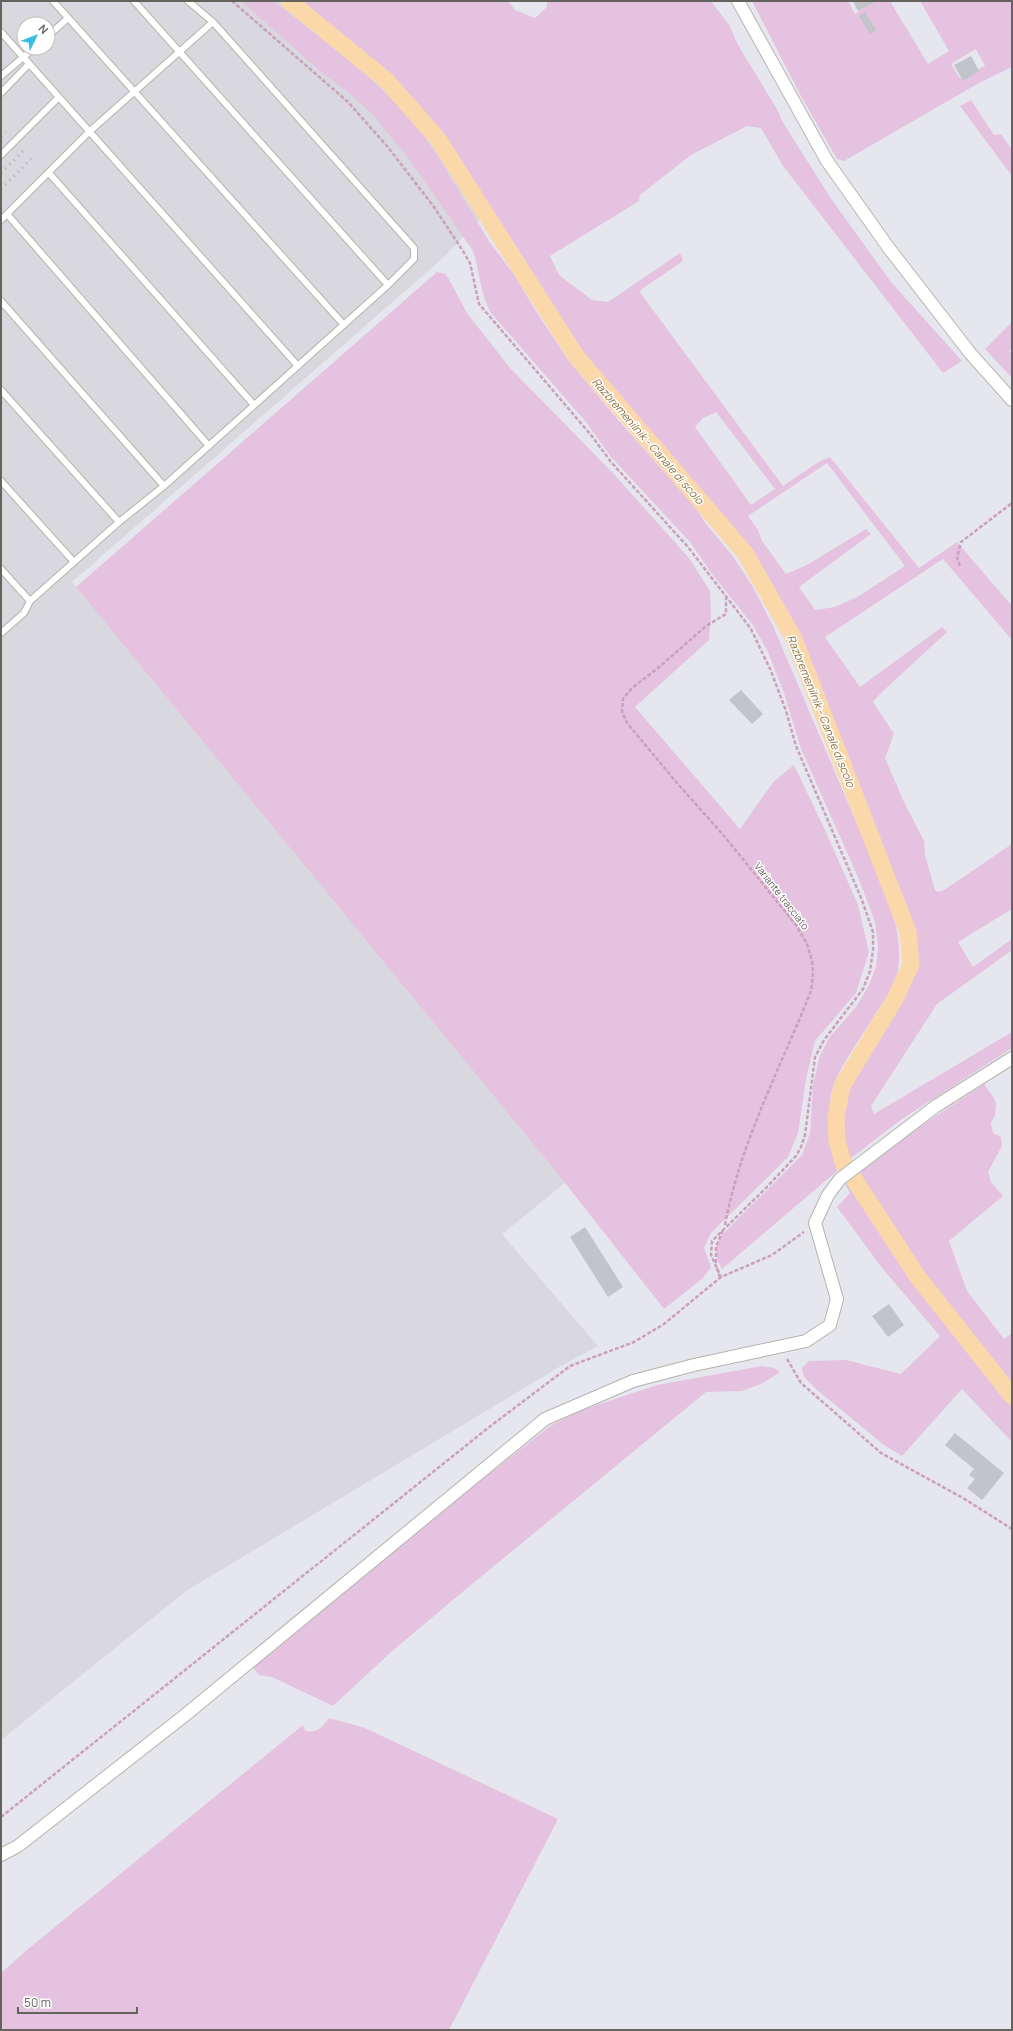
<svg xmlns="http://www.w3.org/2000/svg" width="1013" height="2031" font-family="Manrope,sans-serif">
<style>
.industrial{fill:#d8d8de;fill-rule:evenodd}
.green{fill:#e5c3e0;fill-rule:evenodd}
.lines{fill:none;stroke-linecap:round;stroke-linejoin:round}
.canal{stroke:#fbd8aa;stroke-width:17}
.building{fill:#c2c4ca}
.lane-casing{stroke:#b5b3ae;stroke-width:8}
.street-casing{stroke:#b5b3ae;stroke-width:14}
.secondary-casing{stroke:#b8b6b0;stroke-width:14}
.path{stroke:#cba0ba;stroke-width:2.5;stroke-dasharray:4 2;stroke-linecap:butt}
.lane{stroke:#fff;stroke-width:6}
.street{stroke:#fff;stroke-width:12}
.secondary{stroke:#fff;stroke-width:12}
.rail{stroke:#b1b1b0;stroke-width:3;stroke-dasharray:1 5;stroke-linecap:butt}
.labels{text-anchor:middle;stroke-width:3;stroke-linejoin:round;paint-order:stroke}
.street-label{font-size:10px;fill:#65635d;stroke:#fff}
.water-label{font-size:11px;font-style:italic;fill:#8a6e3a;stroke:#fff}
</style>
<rect width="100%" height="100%" fill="#e6e6ef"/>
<path class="industrial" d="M1,1H289L386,80L438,139L485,214L444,257L72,582L565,1183L502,1234L598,1346L559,1367L186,1591L1,1740ZM24,24H48V48H24Z"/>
<path class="green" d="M241,1H274L360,69L412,118L435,152L489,241L515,276L537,313L569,361L619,421L693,504L706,524L732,555L753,587L773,626L880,878C891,908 903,937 898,970C896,985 884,1001 876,1013C864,1033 850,1052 839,1073C823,1103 830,1140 837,1171L722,1269C715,1257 714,1249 721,1236L802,1155L810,1133L813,1086L819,1058L829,1038L856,1007L869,985L876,967L878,947L875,922L858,877L801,749L784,693L767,650L752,624L712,574L690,542L611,457L586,422L491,313C480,294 480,272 473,251L409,159L371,113L350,94L321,72Z
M300,1H508L515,10L535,18L547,7V1H711L729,25L738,45L777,109L782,121L832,200L891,282L962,361L943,373L783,166L761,128L747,126L691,155L640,195L639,201L550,256L559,275L592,300L608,302L680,253L683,261L639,291L783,486L820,461L830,457L919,568L957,542L1012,606V640L943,559L825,637L860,687L942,627L947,632L882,692L873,702L894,734L885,758L903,800L924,841L925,855L935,890L938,892L944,890L1012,844V909L958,942L973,967L1012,939V950L937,1004L871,1106L874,1114L1012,1032V1048L902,1119L850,1159L842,1132L843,1108L848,1088L911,974L915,951L907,909L887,861L813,675L785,609L764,569L745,542L577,350L565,333L476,186L442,135L417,103L395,81ZM716,412L775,489L751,505L695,427L703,418ZM827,463L905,566L859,596L835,607L815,610L799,587L871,534L866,529L807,565L786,574L762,541L758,530L748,516Z
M752,1H848L855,14L873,1H890L928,64L949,51L920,1H1012V67L979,83L844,161L837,159L801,96ZM976,49L985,66L960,78L951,64Z
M971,100L994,135L1001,134L1012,150V176L960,106Z
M437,272L446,274L467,313L510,368L613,473L689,558L710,591L711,617L709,640L635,707L740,829L774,781L794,765L826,832L858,905L869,952L856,993L815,1041L806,1079L798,1133L788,1157L711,1233L704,1248L711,1267L703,1278L664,1309L565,1183L76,587Z
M1012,322V349L1009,351L1012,354V378L985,349Z
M984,1084L994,1098L996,1104L995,1115L991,1123L993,1133L1001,1137L1002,1146L988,1172L991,1182L1003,1196L949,1241L967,1291L1004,1339L1012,1333V1442L962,1389L902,1456L884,1445L817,1390L804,1377L802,1368L809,1361L846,1360L901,1374L940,1336L882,1268L837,1207L850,1193L845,1184L915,1130Z
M762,1366L774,1368L780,1372L763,1383L742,1391L706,1392L460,1594L390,1653L333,1706L272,1677L259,1675L252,1667L434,1517L550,1426L582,1410L657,1385Z
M329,1718L365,1728L558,1819L449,2030H1V1973L28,1949L303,1725L305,1731C318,1733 322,1727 329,1718Z"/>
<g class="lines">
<path class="canal" d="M289,1L386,80L438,139L576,356L745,553L794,639L908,932L911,964L895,999L842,1086L836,1117L837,1141L843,1162L917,1276L1012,1396"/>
</g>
<path class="building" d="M853,1H877L858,11Z
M865,12L876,30L870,34L859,16Z
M971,56L979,71L963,81L954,65Z
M741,690L763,714L752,724L729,700Z
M585,1227L623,1287L608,1297L570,1237Z
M889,1304L904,1325L888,1337L872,1316Z
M955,1433L1004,1473L982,1500L967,1488L975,1479L969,1475L974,1469L945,1445Z"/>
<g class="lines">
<defs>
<path id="lane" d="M53,1L344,325
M134,1L388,285
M188,1L213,22
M1,32L298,366
M48,36L68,18
M1,76L34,48
M1,93L29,64
M1,155L59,97
M49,173L254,405
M7,214L209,446
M1,220L90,131L213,22L414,248V259L388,285L164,486L119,522L30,601L24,613L1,633
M1,301L164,486
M1,390L119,522
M1,481L74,562
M1,569L30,601"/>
<path id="street" d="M1,1855L18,1846L184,1716L545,1419L633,1381L694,1365L806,1341L830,1325L837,1299L815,1223L828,1195L840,1179L936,1106L1012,1058"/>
<path id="secondary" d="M738,1L827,161L888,247L970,353L1012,400"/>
</defs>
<use href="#lane" class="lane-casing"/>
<use href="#street" class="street-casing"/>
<use href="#secondary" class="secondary-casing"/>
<path class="path" d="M232,1L348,102L387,146L434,207L463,251L470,263L479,304L591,435L611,462L688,547L751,629L771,671L786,711L796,746L862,900L873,932V950L870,971L863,989L824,1040L815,1057L805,1135L801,1147L796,1156L765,1189L712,1241L711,1255L721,1277
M960,566L957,558L961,542L1012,503
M725,1225C740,1143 780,1069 811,991L813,973L812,961L807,944L796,925L725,837L677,783L627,723L622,711L623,699L632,688L658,668L706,626L726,614V598
M716,1263V1247L723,1230
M717,1268L720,1278
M787,1359L801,1383L881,1453L963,1498L1012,1529
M1,1817L488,1428L570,1366L634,1342L664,1324L721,1277L772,1255L804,1232"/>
<use href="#lane" class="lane"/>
<use href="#street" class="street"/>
<use href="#secondary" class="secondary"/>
<path class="rail" d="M1,136L6,132
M1,173L24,150
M1,189L32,158"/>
</g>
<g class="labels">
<g class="street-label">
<text transform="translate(782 896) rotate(52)" y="4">Variante tracciato</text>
</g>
<g class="water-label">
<text transform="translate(648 441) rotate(49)" y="4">Razbremenilnik - Canale di scolo</text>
<text transform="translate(821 711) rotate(68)" y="4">Razbremenilnik - Canale di scolo</text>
</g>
</g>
<rect width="1013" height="2031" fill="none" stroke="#65635d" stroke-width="4"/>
<g transform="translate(36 36) rotate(47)"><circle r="19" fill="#ffffff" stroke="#c1c1be"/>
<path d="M0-3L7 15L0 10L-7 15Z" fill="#39bde1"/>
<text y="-6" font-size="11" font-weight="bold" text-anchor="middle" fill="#65635d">N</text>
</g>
<path d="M18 2007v6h119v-6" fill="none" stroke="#65635d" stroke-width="2"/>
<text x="24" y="2007" font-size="12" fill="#65635d" stroke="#ffffff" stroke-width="3" paint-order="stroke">50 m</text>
</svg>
